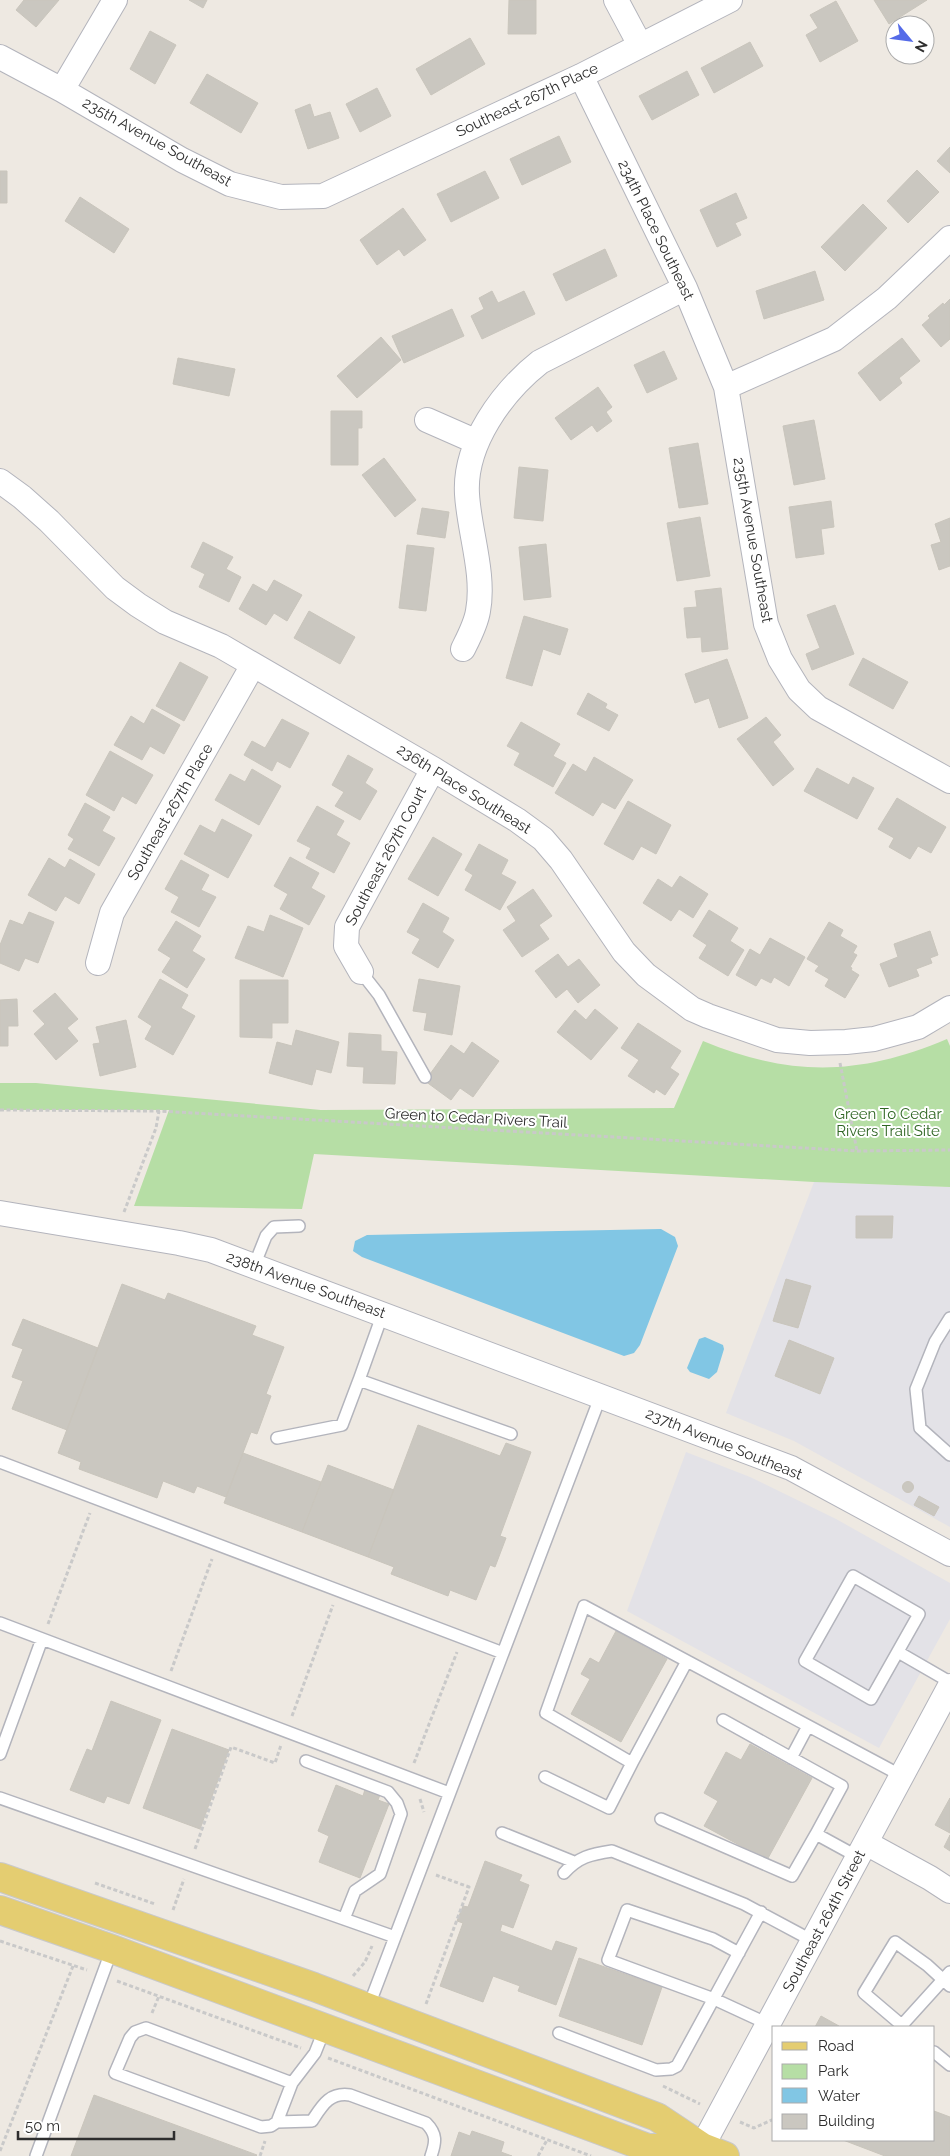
<svg xmlns="http://www.w3.org/2000/svg" width="950" height="2156" font-family="Raleway,sans-serif">
<style>
.industrial{fill:#e3e2e7}
.green{fill:#b6dea5}
.water{fill:#81c6e4}
.building{fill:#cac7c0;stroke:#c9c5bc}
.lines{fill:none;stroke-linecap:round;stroke-linejoin:round}
.lane-casing{stroke:#b3b4bc;stroke-width:14}
.street-casing{stroke:#b3b4bc;stroke-width:26}
.primary-casing{stroke:#c9c9c9;stroke-width:30}
.path{stroke:#c9c9c9;stroke-width:3;stroke-dasharray:4 2.5;stroke-linecap:butt}
.lane{stroke:#fff;stroke-width:11}
.street{stroke:#fff;stroke-width:24}
.primary{stroke:#e4cd71;stroke-width:28}
.labels{text-anchor:middle;stroke-width:4;stroke-linejoin:round;paint-order:stroke}
.street-label{font-size:15px;fill:#2e2e2e;stroke:#fff}
.park-label{font-size:15px;fill:#2f6623;stroke:#fff}
</style>
<rect width="100%" height="100%" fill="#eee9e2"/>
<path class="industrial" d="M814,1182L950,1187V1527L794,1441L726,1413Z
M686,1452L750,1477L836,1519L950,1583V1619L879,1748L627,1611Z"/>
<path class="green" d="M947,1039L950,1046V1187L814,1182L314,1154L302,1209L134,1206L169,1110H0V1083H36L321,1110L674,1108L703,1041C791,1077 859,1076 947,1039Z"/>
<path class="water" d="M661,1229L675,1237L678,1246L640,1345L634,1353L624,1356L362,1257L353,1251L355,1241L367,1235Z
M705,1337L723,1345L724,1349L717,1372L709,1379L690,1372L687,1368L699,1339Z"/>
<path class="building" d="M24,0H59L36,27L16,10Z
M189,0H207L203,8Z
M509,0H536V34H508Z
M874,0H927L889,24Z
M836,1L858,41L820,62L806,35L818,28L810,15Z
M150,31L176,45L155,84L130,69Z
M470,38L485,64L431,95L416,69Z
M750,42L763,66L714,93L701,68Z
M687,71L699,95L652,120L639,96Z
M207,74L258,103L241,133L190,103Z
M377,88L391,116L360,132L346,104Z
M310,104L314,117L330,112L339,138L308,149L295,110Z
M559,136L571,162L522,185L510,159Z
M950,147V173L937,161Z
M917,170L939,192L908,223L887,201Z
M0,171H7V203H0Z
M485,171L499,198L451,222L437,194Z
M736,193L747,218L735,223L741,235L717,247L700,210Z
M80,197L129,229L114,253L65,221Z
M863,204L887,228L845,271L821,247Z
M403,208L426,240L404,256L399,249L377,265L360,240Z
M605,249L617,276L566,301L553,274Z
M815,271L824,300L764,319L756,291Z
M492,291L498,303L524,291L535,314L482,339L471,316L484,309L479,298Z
M950,299V339L941,347L922,325L930,318L928,316L943,303L944,305Z
M452,309L464,336L404,363L392,336Z
M381,337L401,360L357,398L337,376Z
M902,338L920,361L899,378L902,383L880,401L858,373Z
M664,351L677,379L647,393L634,365Z
M178,358L235,369L229,396L173,384Z
M598,387L612,407L606,412L612,421L597,432L592,425L571,440L555,418Z
M331,411H362V428H358V465H331Z
M814,420L825,479L794,485L783,426Z
M698,443L708,504L679,508L669,448Z
M384,458L416,500L395,517L362,475Z
M519,467L548,470L543,521L514,518Z
M831,501L834,527L821,529L824,554L796,558L789,507Z
M422,508L449,512L445,538L417,534Z
M700,517L710,576L677,581L667,523Z
M950,518V566L939,570L931,545L941,542L935,524Z
M203,542L233,557L226,569L241,577L229,602L199,587L205,574L191,567Z
M546,544L551,597L524,600L519,547Z
M407,545L434,548L426,611L399,608Z
M274,580L302,595L287,621L274,613L266,625L239,609L253,584L267,592Z
M721,588L728,649L702,652L701,637L687,638L684,608L697,607L695,591Z
M835,605L854,654L812,670L806,654L820,648L807,615Z
M309,611L355,637L340,664L294,638Z
M524,616L568,629L560,655L543,649L532,686L506,678Z
M863,658L908,682L893,709L849,685Z
M727,659L748,718L719,728L709,698L695,703L685,674Z
M180,662L208,677L184,721L156,706Z
M588,693L607,704L605,708L618,715L609,731L577,714Z
M152,709L180,725L164,754L150,746L142,760L114,745L131,716L144,724Z
M766,717L781,735L773,742L794,769L773,786L737,739Z
M282,719L309,733L290,768L277,761L272,771L244,755L252,741L265,748Z
M521,722L560,744L553,756L566,763L553,787L514,765L520,753L507,746Z
M110,751L153,775L136,804L122,796L114,811L86,795Z
M348,755L373,769L365,783L377,791L360,820L335,806L344,792L332,785Z
M594,757L633,780L615,809L602,802L593,816L555,793L573,764L586,772Z
M817,768L849,785L853,777L874,788L857,819L804,791Z
M252,769L281,786L259,825L215,800L230,774L245,782Z
M897,798L946,827L931,853L918,846L910,859L889,847L894,838L878,829Z
M628,801L671,825L656,854L641,846L633,860L604,844Z
M85,803L110,817L102,831L115,838L99,866L68,849L74,839L68,835Z
M317,806L344,821L336,835L350,843L334,873L306,858L311,848L297,841Z
M222,819L252,835L228,878L184,854L200,825L215,833Z
M433,837L462,854L438,896L408,879Z
M479,844L508,860L501,874L516,882L500,910L465,890L473,875L465,870Z
M290,857L319,873L311,888L325,896L309,925L280,909L288,894L274,886Z
M49,858L65,868L70,859L95,874L79,904L65,896L56,911L28,895Z
M181,860L209,875L201,890L216,897L199,927L171,912L179,897L165,889Z
M680,876L708,894L693,918L679,909L671,921L643,903L658,879L672,888Z
M533,889L552,916L539,925L549,939L522,957L503,930L516,921L507,907Z
M423,903L449,918L442,932L454,940L438,968L412,953L420,939L407,932Z
M709,910L738,928L730,941L744,950L728,976L699,958L707,945L693,936Z
M29,912L54,922L38,963L25,958L19,971L0,963V945L10,920L23,925Z
M270,915L303,928L283,977L235,958L248,926L264,932Z
M176,921L201,936L192,951L205,959L187,988L162,972L171,958L158,950Z
M829,922L843,930L840,936L857,946L853,953L857,955L850,967L852,968L851,970L859,975L845,998L825,986L829,979L815,971L819,966L807,959Z
M930,931L938,955L930,958L932,963L916,969L919,976L889,987L880,964L898,957L894,944Z
M770,938L805,957L789,986L774,977L771,983L761,978L756,986L736,975L750,949L760,955Z
M558,954L568,967L579,959L600,985L578,1003L567,989L556,998L535,971Z
M160,979L188,995L181,1008L195,1016L173,1055L145,1039L152,1026L138,1017Z
M419,979L460,986L452,1035L424,1030L427,1013L413,1011Z
M240,980H288V1023H272V1038L240,1037Z
M55,993L78,1019L67,1028L78,1041L56,1060L34,1034L45,1024L33,1011Z
M17,999L18,1026H8V1046H0V1000Z
M595,1009L618,1028L591,1060L557,1032L575,1010L586,1020Z
M126,1020L136,1067L100,1076L93,1044L100,1043L96,1027Z
M638,1023L681,1051L670,1068L679,1074L665,1095L656,1089L654,1093L628,1076L639,1060L621,1048Z
M296,1030L339,1042L331,1073L316,1069L312,1085L269,1073L277,1042L292,1046Z
M349,1033L381,1035V1051L397,1052L395,1084L363,1083L364,1067L347,1066Z
M472,1042L499,1061L473,1097L460,1088L451,1100L425,1081L451,1045L464,1054Z
M856,1216H893L892,1238H856Z
M786,1279L811,1286L798,1328L773,1321Z
M122,1284L165,1300L168,1293L256,1326L252,1335L284,1347L266,1394L271,1396L257,1434L251,1432L226,1497L197,1486L194,1493L163,1481L157,1498L79,1469L81,1462L58,1453Z
M23,1319L98,1348L67,1430L12,1409L23,1381L12,1377L23,1349L12,1345Z
M789,1340L834,1358L820,1394L775,1376Z
M418,1425L500,1456L506,1443L531,1452L500,1536L506,1538L495,1567L490,1565L476,1600L450,1590L448,1596L391,1574L394,1567L368,1557Z
M243,1453L321,1482L302,1532L224,1503Z
M328,1465L394,1490L368,1557L302,1532Z
M902.5 1487a5.5 5.5 0 1 1 11 0a5.5 5.5 0 1 1-11 0Z
M919,1496L939,1507L934,1516L914,1505Z
M616,1631L667,1659L621,1742L571,1714L590,1679L581,1674L590,1658L599,1663Z
M111,1701L161,1720L129,1804L107,1796L104,1803L70,1790L87,1749L92,1751Z
M172,1729L229,1750L200,1829L143,1808Z
M750,1744L812,1778L767,1860L704,1826L718,1801L704,1793L726,1752L741,1760Z
M336,1785L363,1796L366,1786L381,1792L378,1800L389,1804L360,1878L319,1862L329,1836L318,1831Z
M950,1798V1833L935,1825Z
M950,1835V1851L944,1847Z
M485,1861L522,1875L519,1881L529,1885L513,1928L502,1924L500,1931L552,1951L556,1941L577,1948L556,2005L518,1991L520,1986L493,1976L483,2002L440,1986L463,1923L457,1921L463,1906L468,1907Z
M579,1958L662,1987L642,2045L559,2016Z
M821,2016L839,2026V2027H815Z
M94,2095L257,2155L256,2156H71Z
M934,2111L950,2117V2156H885L843,2140H934Z
M472,2131L504,2142L501,2152L512,2156H451L459,2132L470,2136Z"/>
<g class="lines">
<defs>
<path id="lane" d="M361,972L379,995L425,1077
M254,1266L266,1236L274,1227L299,1226
M383,1313L359,1380L511,1434
M950,1318L935,1342L916,1389L920,1428L950,1455
M277,1438L342,1425L359,1380
M0,1462L503,1653
M853,1576L919,1614L871,1699L805,1661Z
M0,1623L449,1793
M898,1652L950,1682
M687,1661L632,1763L546,1713L584,1606L902,1776
M723,1720L842,1786L816,1834L858,1857
M0,1754L42,1639
M791,1758L808,1726
M306,1761L388,1792L397,1803L401,1814L380,1874L355,1891L344,1919
M545,1777L609,1808L632,1763
M0,1798L395,1937
M661,1819L792,1876L816,1834
M502,1833L574,1862
M564,1873C578,1857 591,1854 612,1851L744,1904L813,1941
M739,1953L713,1939L627,1910L608,1960L714,1999L768,2024
M368,2008L601,1395
M902,2025L950,1972
M904,2027L864,1993L895,1942L927,1965L950,1986
M559,2033L656,2070L671,2069L677,2066L761,1912
M934,2052L950,2065
M292,2083L146,2028L135,2032L130,2038L115,2073L261,2127L271,2126L277,2122L292,2083L315,2053L325,2028
M277,2122L312,2121C322,2106 329,2092 350,2095L426,2123C437,2134 436,2142 431,2156
M36,2156L112,1949"/>
<path id="street" d="M616,0L640,45
M0,57L62,90L182,160L230,184L281,197L323,196L581,76L730,0
M581,76L685,288L726,387L766,624L780,659L799,690L818,708L950,781
M62,90L115,0
M726,387L834,339L887,298L950,238
M427,420L477,442
M0,481L22,497L49,521L115,588L138,605L165,622L221,646L433,769L517,820L543,839L561,860L624,952L646,975L692,1009L708,1016L777,1040L810,1043L846,1042L874,1039L918,1027L950,1008
M463,649C469,637 476,624 478,611C485,574 469,531 467,494C464,444 502,392 540,362L685,288
M98,963L112,913L253,665
M361,972L346,946L347,927L433,769
M0,1213L179,1243L211,1250L791,1468L950,1554
M866,1843L930,1878L950,1891
M697,2156L950,1686"/>
<path id="primary" d="M0,1877L314,1987L657,2117L702,2147L725,2156
M0,1910L112,1949L648,2148L702,2147"/>
</defs>
<use href="#lane" class="lane-casing"/>
<use href="#street" class="street-casing"/>
<use href="#primary" class="primary-casing"/>
<path class="path" d="M840,1063L857,1151
M0,1110L159,1111L857,1151L950,1150
M124,1212L156,1128L159,1111
M48,1624L90,1513
M171,1671L212,1559
M292,1716L333,1605
M414,1763L457,1652
M420,1799L424,1812
M195,1849L231,1747L275,1763L281,1745
M95,1883L155,1904
M173,1910L184,1879
M0,1941L87,1970
M353,1976L365,1962L372,1946
M117,1981L301,2048
M426,2004L469,1887L436,1875
M152,2013L159,1996
M328,2058L591,2156
M663,2086L700,2104
M740,2122L754,2128L774,2119
M0,2151L73,1966
M260,2156L265,2141
M538,2156L547,2140"/>
<use href="#lane" class="lane"/>
<use href="#street" class="street"/>
<use href="#primary" class="primary"/>
</g>
<g class="labels">
<g class="street-label">
<text transform="translate(527 100) rotate(-25)" y="5">Southeast 267th Place</text>
<text transform="translate(157 142) rotate(29)" y="5">235th Avenue Southeast</text>
<text transform="translate(656 230) rotate(64)" y="5">234th Place Southeast</text>
<text transform="translate(753 540) rotate(80)" y="5">235th Avenue Southeast</text>
<text transform="translate(464 789) rotate(32)" y="5">236th Place Southeast</text>
<text transform="translate(170 812) rotate(-60)" y="5">Southeast 267th Place</text>
<text transform="translate(386 856) rotate(-62)" y="5">Southeast 267th Court</text>
<text transform="translate(476 1118) rotate(3)" y="5">Green to Cedar Rivers Trail</text>
<text transform="translate(306 1285) rotate(20)" y="5">238th Avenue Southeast</text>
<text transform="translate(724 1444) rotate(22)" y="5">237th Avenue Southeast</text>
<text transform="translate(824 1921) rotate(-62)" y="5">Southeast 264th Street</text>
</g>
<g class="park-label">
<text x="888" y="1119">Green To Cedar<tspan x="888" dy="17">Rivers Trail Site</tspan></text>
</g>
</g>
<rect x="772" y="2026" width="162" height="115" fill="#ffffff" stroke="#ababab"/>
<rect x="782" y="2042" width="25" height="8" fill="#e4cd71" stroke="#ababab"/>
<text x="818" y="2051" font-size="15" fill="#2e2e2e">Road</text>
<rect x="782" y="2064" width="25" height="15" fill="#b6dea5" stroke="#ababab"/>
<text x="818" y="2076" font-size="15" fill="#2e2e2e">Park</text>
<rect x="782" y="2088" width="25" height="15" fill="#81c6e4" stroke="#ababab"/>
<text x="818" y="2101" font-size="15" fill="#2e2e2e">Water</text>
<rect x="782" y="2114" width="25" height="15" fill="#cac7c0" stroke="#ababab"/>
<text x="818" y="2126" font-size="15" fill="#2e2e2e">Building</text>
<g transform="translate(910 40) rotate(119)"><circle r="24" fill="#ffffff" stroke="#ababab"/>
<path d="M0-4L9 19L0 12L-9 19Z" fill="#556be8"/>
<text y="-8" font-size="14" font-weight="bold" text-anchor="middle" fill="#2e2e2e">N</text>
</g>
<path d="M18 2131v8h156v-8" fill="none" stroke="#2e2e2e" stroke-width="2.5"/>
<text x="25" y="2131" font-size="15" fill="#2e2e2e" stroke="#ffffff" stroke-width="4" paint-order="stroke">50 m</text>
</svg>
